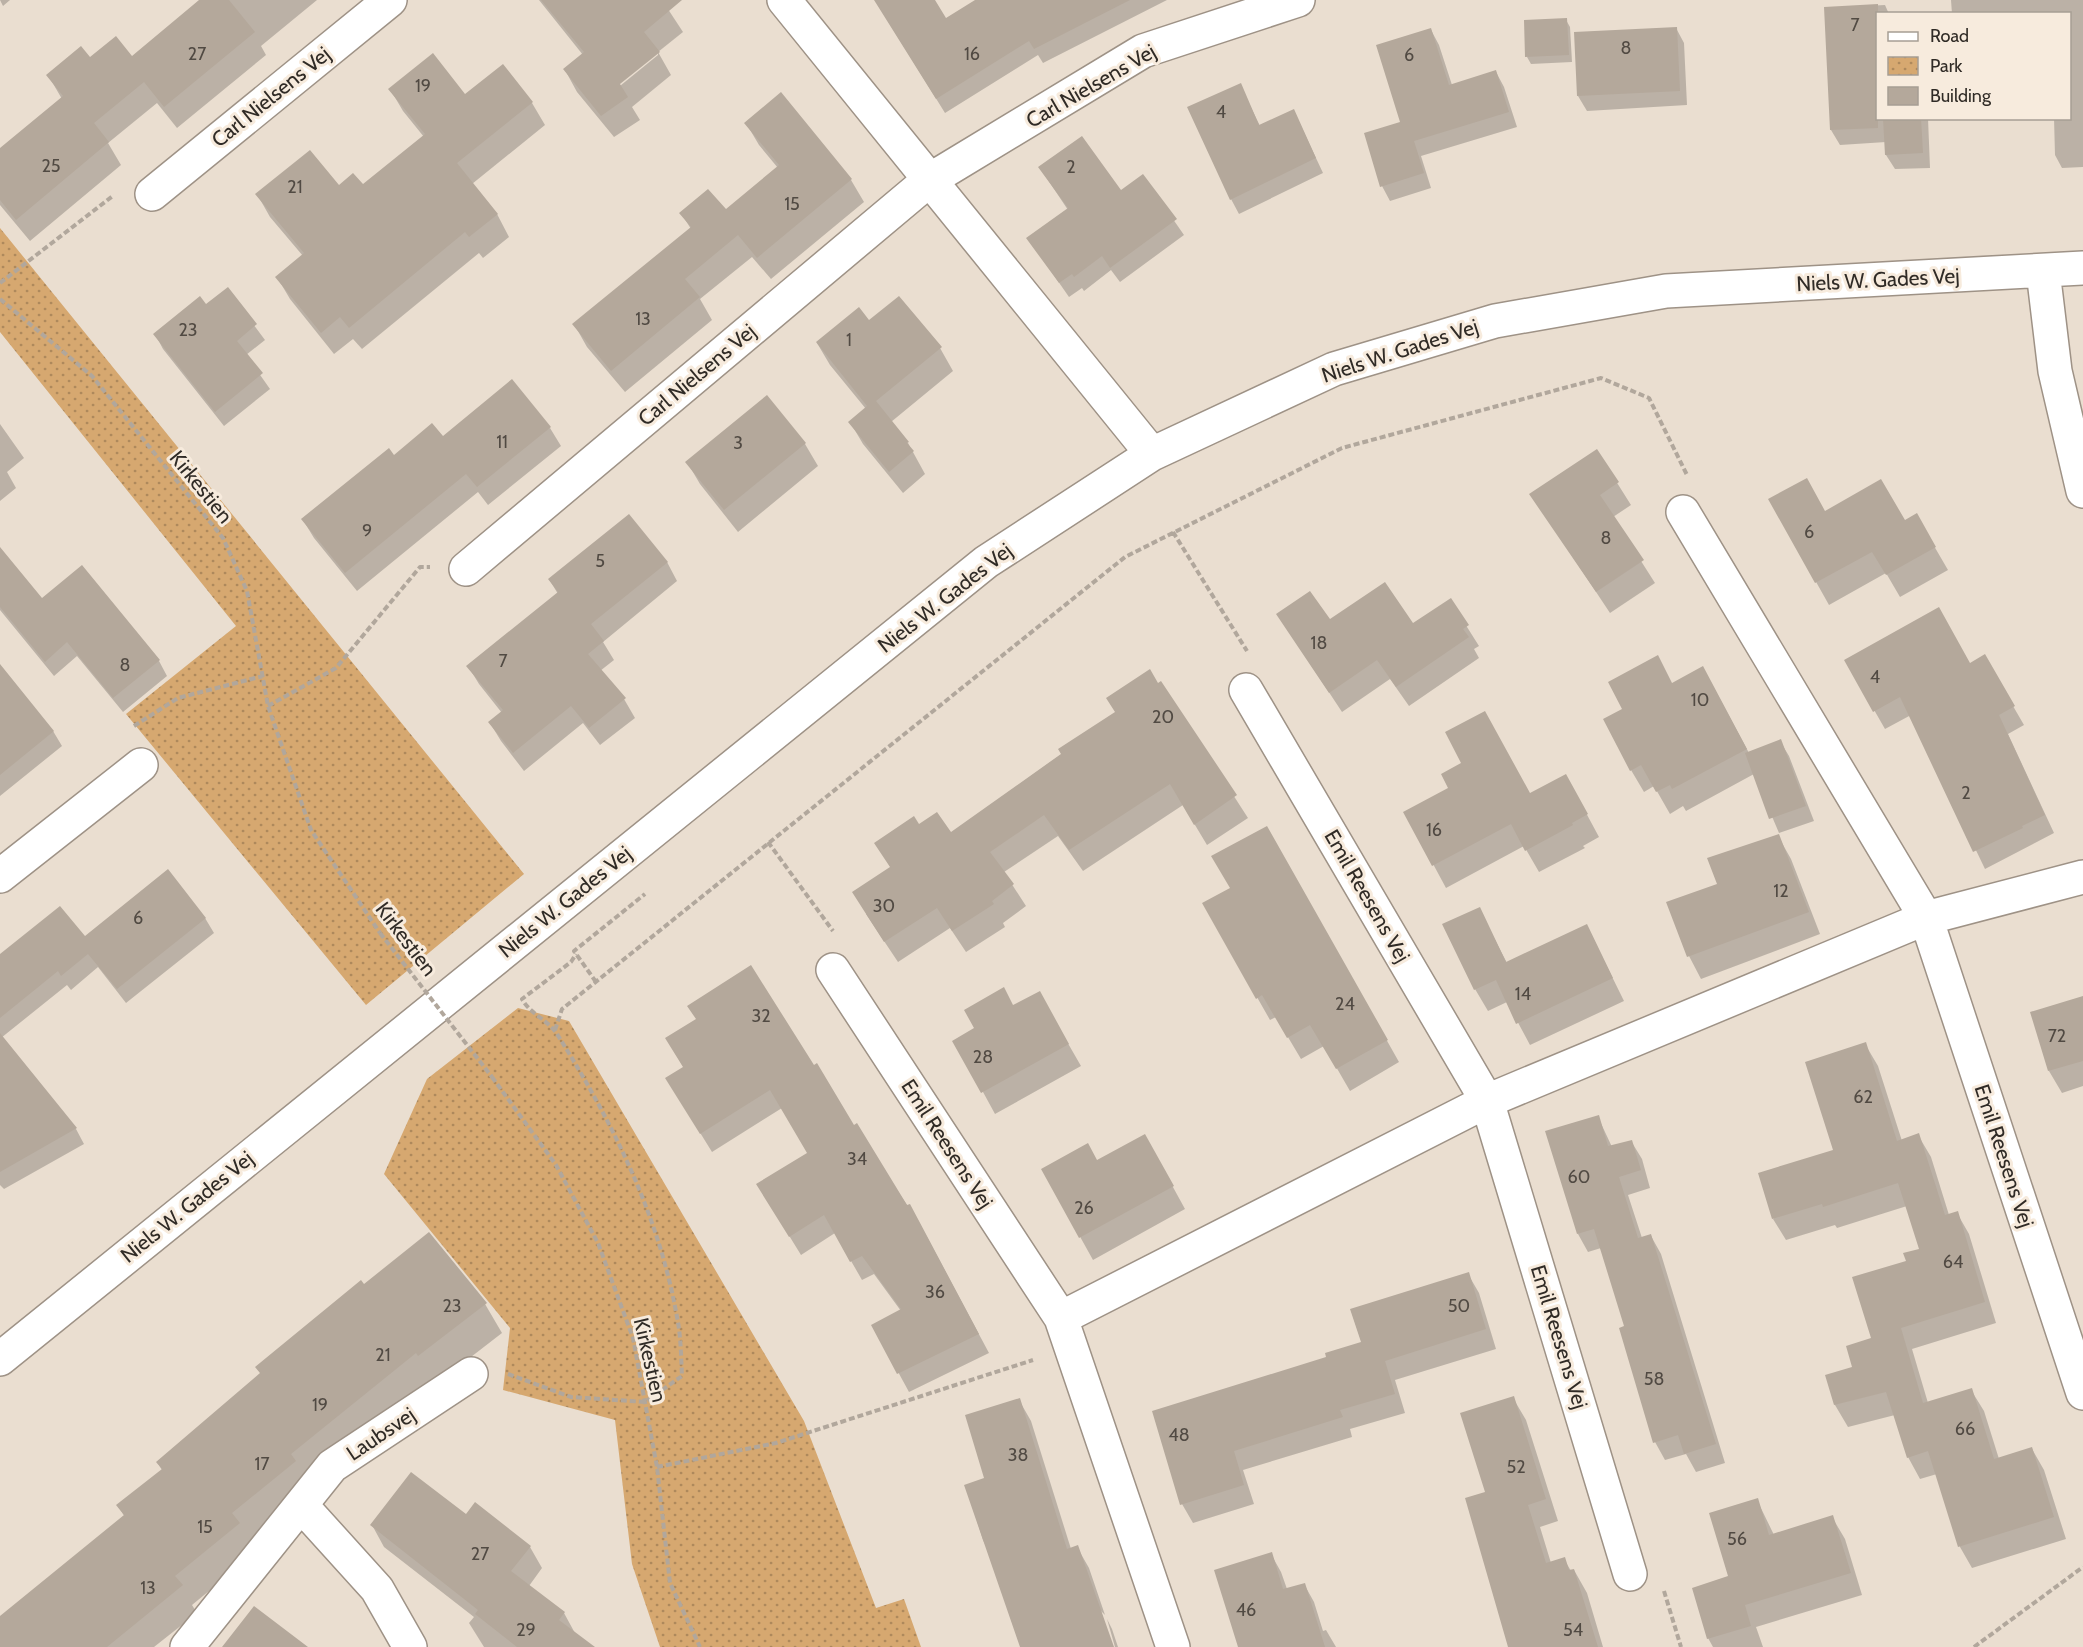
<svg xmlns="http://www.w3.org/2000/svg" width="2083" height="1647" font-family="Cabin,sans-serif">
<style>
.park{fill:url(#park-dots)}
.shadow{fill:#0003;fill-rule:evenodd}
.building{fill:#b4a89b}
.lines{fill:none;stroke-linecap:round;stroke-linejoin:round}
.minor-casing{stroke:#9e9286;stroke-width:36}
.path{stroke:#b1a79c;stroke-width:4;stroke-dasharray:6 3;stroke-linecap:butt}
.minor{stroke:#fff;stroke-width:33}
.path-bridge{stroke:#b1a79c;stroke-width:4;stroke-dasharray:6 3;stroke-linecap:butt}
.labels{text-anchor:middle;stroke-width:6;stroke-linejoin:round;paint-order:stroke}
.number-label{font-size:18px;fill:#514a43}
.street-label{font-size:21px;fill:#302b26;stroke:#f7ebdd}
</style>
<defs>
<pattern id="park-dots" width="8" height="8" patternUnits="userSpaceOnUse" patternTransform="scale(1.5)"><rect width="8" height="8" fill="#d6a870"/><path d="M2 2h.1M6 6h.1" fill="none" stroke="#ae895c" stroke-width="1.8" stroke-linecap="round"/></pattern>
</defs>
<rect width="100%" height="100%" fill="#eaded0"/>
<path class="park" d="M0,228L524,874L366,1005L126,714L236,626L0,332Z
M518,1008L569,1021L804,1421L876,1608L904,1599L921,1647H660L632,1564L615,1420L503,1390L510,1328L384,1174L427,1079Z"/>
<path class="shadow" d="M0,0H10L3,6Z
M202,0H317L261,46L266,55L177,128L157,103L108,143L121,165L30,241L0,205V150L62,99L48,75L90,59L132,58Z
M539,0H662L683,32L658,52L671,75L632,107L640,120L614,137L577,92L565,70L583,55ZM658,51V55L615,90L613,88Z
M875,0H933L946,20L978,0H1167L1043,63L1038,55L945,113Z
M1951,0H2083V167L2062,168L2055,155L2054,118H2070V14H1952Z
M1885,5L1889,14H1878V118H1928L1930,168L1895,169L1886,155V142L1840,145L1831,130L1825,8Z
M1566,20L1570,27L1572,62L1531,64L1527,57Z
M1676,28L1684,43L1687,105L1587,111L1578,96Z
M1431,30L1439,45L1452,85L1496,72L1504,87L1517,127L1421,156L1431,188L1390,201L1382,186Z
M502,66L532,103L545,125L472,184L497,214L509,237L483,258L479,253L362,349L353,339L334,354L290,299L277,277L303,256L270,217L257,194L363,187L424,137L403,111L390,89L465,96Z
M1240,85L1260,126L1294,111L1323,173L1239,214L1231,199Z
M781,95L851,180L864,202L771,279L752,257L700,299L712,320L625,392L587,347L574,324L691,229L681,213L726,211L778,168L759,145L746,123Z
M1040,168L1120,193L1143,176L1184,235L1120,282L1111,270L1084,291L1082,288L1069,297L1028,238L1068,210Z
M227,289L265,340L246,355L270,389L224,426L163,349L155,334L206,306Z
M899,298L940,348L953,371L891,422L908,443L925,474L903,493L863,444L850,422L866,409L830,365L817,343L869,322Z
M766,397L805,444L818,466L738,532L700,484L687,462Z
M0,424L24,458L7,472L16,488L0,501Z
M550,428L561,446L488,505L478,492L357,591L314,538L303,520L394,457L442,438Z
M1597,451L1631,505L1613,517L1655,583L1610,613L1531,494Z
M1770,500L1825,512L1904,523L1916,515L1948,570L1900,597L1886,573L1829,605Z
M667,562L677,581L603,642L614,660L600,671L624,699L635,718L600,745L583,723L524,771L501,741L490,723L502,713L479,684L468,666L558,594L549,579Z
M82,567L159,661L167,676L123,712L77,656L54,676L0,610V576L42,600Z
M1450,600L1479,646L1474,649L1479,658L1409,706L1390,679L1342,712L1278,615L1329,621L1413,625Z
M1984,656L2024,725L2008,734L2054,833L1985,869L1911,715L1885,729L1846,661L1970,665Z
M1161,683L1248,818L1207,845L1183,805L1083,871L1058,836L1004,872L1026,906L1003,923L1005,927L966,952L950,928L898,962L866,914L891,868L876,843L919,826L950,834Z
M1673,684L1715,690L1749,753L1780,741L1789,756L1814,821L1779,833L1754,774L1686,811L1683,806L1670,814L1654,786L1644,792L1631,770Z
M0,697L53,731L62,746L0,796Z
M1463,763L1530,795L1578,798L1599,837L1583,846L1585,848L1539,872L1524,846L1446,888L1405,812L1450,788Z
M1267,828L1399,1062L1350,1091L1324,1046L1301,1059L1276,1017L1270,1020L1204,904L1232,889Z
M1778,836L1791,859L1820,934L1701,979L1689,956L1719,885Z
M1479,909L1507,963L1587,926L1624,1001L1530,1045L1507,1002L1488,1011L1475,989Z
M205,918L214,933L126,1003L98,967L71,990L67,985L1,1038L76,1129L84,1144L4,1189L0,1185V961L84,939Z
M1039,993L1081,1066L995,1114L983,1092L1013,1007Z
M2083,997V1086L2062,1093L2049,1071Z
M667,1039L854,1127L920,1224L989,1353L909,1392L873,1326L901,1311L874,1274L862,1280L835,1233L801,1255L769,1203L809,1154L782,1108L712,1152L678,1097L684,1068Z
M1865,1044L1878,1066L1902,1141L1918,1135L1931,1157L1949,1215L1957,1213L1969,1234L1996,1323L1912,1349L1928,1403L1971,1390L1984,1411L1999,1459L2032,1449L2044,1470L2066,1539L1972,1568L1960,1547L1937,1474L1920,1479L1908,1457L1895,1415L1848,1427L1835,1405L1827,1376L1854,1368L1873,1339L1908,1262L1921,1250L1907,1206L1837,1228L1835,1225L1786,1240L1773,1219L1835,1151Z
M1598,1117L1612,1147L1631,1141L1642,1159L1650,1188L1628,1195L1642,1238L1651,1236L1661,1254L1725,1463L1696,1472L1686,1454L1665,1460L1655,1442L1626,1327L1601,1248L1588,1252L1578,1234Z
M1157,1158L1185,1209L1093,1260L1043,1170L1097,1162Z
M1468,1274L1479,1293L1496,1349L1395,1380L1405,1413L1350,1429L1352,1437L1243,1470L1254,1504L1193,1523L1182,1504L1154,1412L1328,1358L1362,1343Z
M364,1286L485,1304L502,1333L436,1384L249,1542L255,1553L192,1605L197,1613L154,1647H0V1618L125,1517L118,1506L162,1470L157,1462L261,1374L256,1367Z
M1513,1398L1526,1420L1558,1521L1540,1527L1551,1563L1564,1559L1571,1571L1574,1570L1587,1593L1603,1647H1512L1486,1493Z
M1019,1400L1031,1421L1071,1549L1077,1547L1089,1568L1105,1615L1101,1611L1112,1647H1035L983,1540L966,1486L986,1479Z
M1757,1500L1774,1535L1832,1517L1845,1539L1862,1595L1756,1627L1763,1647H1713L1708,1638Z
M466,1516L530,1547L542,1568L529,1586L564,1613L576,1635L592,1647H484L469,1623L474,1617L384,1547L372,1525Z
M1271,1554L1281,1572L1287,1589L1304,1584L1314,1602L1323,1631L1326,1630L1336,1647H1240Z
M1107,1619L1112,1629L1118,1647H1115Z"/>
<path class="building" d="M199,0H229L255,32L164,107L144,82L94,123L109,142L16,220L0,200V148L63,96L46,75L81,46L90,57L116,36L132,56Z
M541,0H682L644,32L660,52L620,84L628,97L601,116L563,69L584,52Z
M874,0H935L946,18L975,0H1130L1034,49L1029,41L936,99Z
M1878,4V128L1830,130L1824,7Z
M1567,18L1569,55L1525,57L1524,20Z
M1677,27L1680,91L1577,96L1574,32Z
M1431,28L1449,85L1496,70L1509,112L1414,141L1424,173L1380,187L1364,133L1400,122L1376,45Z
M433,53L465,94L503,64L533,102L457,163L498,214L469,237L465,232L349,328L340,317L321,333L275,277L304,253L255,194L310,150L339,185L353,173L363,184L425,134L388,89Z
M1241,83L1259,125L1294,109L1316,158L1230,200L1187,107Z
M781,92L852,179L757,258L738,235L685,279L700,297L611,371L572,324L691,227L679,213L708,189L726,209L779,165L744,123Z
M1883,118H1921L1923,153L1885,155Z
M1082,136L1121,190L1143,174L1177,219L1110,268L1102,256L1074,277L1072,274L1059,283L1026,238L1068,208L1038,167Z
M228,287L257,324L237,341L263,373L215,412L153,334L200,296L206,304Z
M899,296L942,347L876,401L909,442L907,443L914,451L889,472L848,422L867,406L816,342L859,307L869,320Z
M512,379L551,427L477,487L466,474L345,573L301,519L389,448L394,455L432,423L443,436Z
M767,395L806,443L724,510L685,462Z
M1597,449L1619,482L1600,495L1644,560L1596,592L1529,494Z
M1807,478L1825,511L1881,479L1905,520L1917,513L1936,547L1886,575L1872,552L1815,583L1768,499Z
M629,514L668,562L591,624L604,641L588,654L626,698L589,728L571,706L513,753L488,722L503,710L466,666L558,592L548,579Z
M0,547L42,598L82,565L160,660L113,698L67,642L45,662L0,607Z
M1385,582L1413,623L1451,598L1469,625L1463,629L1469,637L1396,687L1377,660L1329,693L1276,614L1310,591L1330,619Z
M1939,607L1970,663L1985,654L2015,706L1999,715L2045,815L2022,826L2023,828L1973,852L1900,697L1873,712L1844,660Z
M1658,655L1672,683L1703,666L1747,749L1672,789L1670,785L1656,792L1641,765L1630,771L1603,719L1622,709L1608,682Z
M0,664L54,731L0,775Z
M1150,669L1158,683L1161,681L1237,795L1194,825L1170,784L1069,850L1044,815L990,852L1014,884L992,901L994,904L952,931L937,908L884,942L852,892L890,867L874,843L914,816L919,824L937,812L951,832L1061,754L1058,749L1115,712L1106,698Z
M1485,711L1530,793L1566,774L1588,814L1572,823L1573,825L1525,851L1511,824L1432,866L1403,812L1448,788L1441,774L1461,763L1445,732Z
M1781,739L1806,806L1769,819L1745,753Z
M1267,826L1388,1040L1336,1069L1310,1025L1287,1038L1262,995L1256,999L1202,903L1230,888L1211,856Z
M1779,834L1809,912L1687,957L1666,902L1717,884L1707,858Z
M168,869L206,918L117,989L88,954L61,976L58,971L0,1018V954L60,906L85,936Z
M1480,907L1506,962L1587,924L1613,978L1516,1024L1496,980L1474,990L1442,924Z
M751,965L814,1065L817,1063L854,1125L857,1123L907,1205L910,1204L979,1334L897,1374L871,1325L901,1309L862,1256L850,1262L824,1215L789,1237L756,1184L807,1153L770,1090L700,1134L665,1078L683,1067L665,1038L696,1019L687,1006Z
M1004,987L1013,1005L1040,991L1069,1044L981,1093L952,1041L974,1028L964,1010Z
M2083,996V1061L2048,1071L2030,1012Z
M0,1033L77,1128L0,1172Z
M1866,1042L1897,1141L1919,1133L1945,1215L1958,1211L1985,1302L1901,1328L1923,1403L1972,1388L1994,1459L2032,1447L2054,1517L1958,1547L1928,1451L1907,1458L1886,1392L1834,1405L1825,1375L1852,1367L1846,1346L1871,1338L1852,1277L1906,1261L1903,1253L1919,1249L1898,1183L1823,1207L1822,1204L1772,1219L1758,1173L1833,1150L1805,1062Z
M1599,1115L1608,1146L1632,1140L1641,1170L1619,1177L1638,1238L1651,1234L1716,1444L1684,1454L1678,1435L1653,1443L1619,1328L1624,1326L1594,1229L1577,1234L1545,1131Z
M1145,1134L1174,1186L1079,1238L1041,1169L1088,1143L1097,1160Z
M429,1232L487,1303L418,1356L416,1353L291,1454L296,1461L232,1513L240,1523L175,1576L183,1585L107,1647H0V1616L124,1515L116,1505L162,1469L156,1462L260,1373L255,1367L361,1280L364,1284Z
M1469,1272L1486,1329L1385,1361L1395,1394L1340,1410L1343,1417L1234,1451L1244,1485L1180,1505L1152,1411L1326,1357L1325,1353L1361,1342L1350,1309Z
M1514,1396L1546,1499L1528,1505L1546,1563L1565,1557L1569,1570L1574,1569L1598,1647H1508L1465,1498L1485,1492L1460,1413Z
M1020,1398L1067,1549L1078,1545L1114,1647H1020L964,1485L984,1478L965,1415Z
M411,1472L466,1514L475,1502L531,1546L511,1571L565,1612L559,1620L595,1647H517L475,1614L478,1610L370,1525Z
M1758,1498L1769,1535L1833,1515L1851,1573L1745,1605L1751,1626L1707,1639L1692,1588L1728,1576L1709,1513Z
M1272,1552L1283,1589L1305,1583L1325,1647H1238L1214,1570Z
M254,1606L308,1647H222Z"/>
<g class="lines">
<defs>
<path id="minor" d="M784,0L1152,454
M152,194L390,0
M2043,271L2055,371L2083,491
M1683,512L1926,918L2083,1393
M466,569L928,181L1143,51L1298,0
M1246,690L1487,1101L1630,1574
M0,876L141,765
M833,970L1061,1318L1173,1647
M1061,1318L1487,1101L1926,918L2083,877
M0,1359L986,562L1152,454L1334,369L1495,321L1666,291L2083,268
M301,1505L377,1589L410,1647
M187,1647L332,1466L471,1374"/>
</defs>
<use href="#minor" class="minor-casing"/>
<path class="path" d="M0,283L114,195
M0,299L92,376L223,538L247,591L268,706L311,830L380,933
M1173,532L1247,651
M268,706L336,668L420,567H430
M134,726L178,698L263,676
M768,842L833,931
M596,982L574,951L645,894
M555,1030L562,1009L1125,557L1342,448L1601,378L1649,398L1687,475
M492,1077L556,1165L598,1243L633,1338L657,1467L670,1583L700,1647
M508,1374L571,1397L645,1402L682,1376C681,1357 681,1336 677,1317C659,1215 612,1121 557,1034C548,1020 530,1014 522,999L571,962L576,954
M657,1467L776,1443L1033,1360
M1664,1591L1681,1647
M1974,1647L2083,1567"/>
<use href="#minor" class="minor"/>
<path class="path-bridge" d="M380,933L492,1077"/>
</g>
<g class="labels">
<g class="number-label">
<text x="1855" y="31">7</text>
<text x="1626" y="54">8</text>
<text x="197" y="60">27</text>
<text x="972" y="60">16</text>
<text x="1409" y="61">6</text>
<text x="423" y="92">19</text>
<text x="1221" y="118">4</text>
<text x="51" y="172">25</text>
<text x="1071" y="173">2</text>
<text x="295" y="193">21</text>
<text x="792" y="210">15</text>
<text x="643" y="325">13</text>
<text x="188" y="336">23</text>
<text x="849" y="346">1</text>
<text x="502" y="448">11</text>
<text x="738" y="449">3</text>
<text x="367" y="537">9</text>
<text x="1809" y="538">6</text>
<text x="1606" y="544">8</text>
<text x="600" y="567">5</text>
<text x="1319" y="649">18</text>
<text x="503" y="667">7</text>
<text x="125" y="671">8</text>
<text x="1875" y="683">4</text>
<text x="1700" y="706">10</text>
<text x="1163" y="723">20</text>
<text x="1966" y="799">2</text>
<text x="1434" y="836">16</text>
<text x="1781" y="897">12</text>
<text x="884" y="912">30</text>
<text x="138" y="924">6</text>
<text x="1523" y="1000">14</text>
<text x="1345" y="1010">24</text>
<text x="761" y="1022">32</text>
<text x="2057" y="1042">72</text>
<text x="983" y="1063">28</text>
<text x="1863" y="1103">62</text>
<text x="857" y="1165">34</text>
<text x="1579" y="1183">60</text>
<text x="1084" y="1214">26</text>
<text x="1953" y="1268">64</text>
<text x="935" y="1298">36</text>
<text x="452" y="1312">23</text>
<text x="1459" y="1312">50</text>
<text x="383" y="1361">21</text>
<text x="1654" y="1385">58</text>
<text x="320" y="1411">19</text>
<text x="1965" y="1435">66</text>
<text x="1179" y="1441">48</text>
<text x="1018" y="1461">38</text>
<text x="262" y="1470">17</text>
<text x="1516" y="1473">52</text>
<text x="205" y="1533">15</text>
<text x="1737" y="1545">56</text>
<text x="480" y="1560">27</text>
<text x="148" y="1594">13</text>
<text x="1246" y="1616">46</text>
<text x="526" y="1636">29</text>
<text x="1573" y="1636">54</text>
</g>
<g class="street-label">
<text transform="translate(1091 86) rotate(-30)" y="7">Carl Nielsens Vej</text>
<text transform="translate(271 97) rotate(-39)" y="7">Carl Nielsens Vej</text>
<text transform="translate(1878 280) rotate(-3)" y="7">Niels W. Gades Vej</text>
<text transform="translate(1400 351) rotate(-18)" y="7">Niels W. Gades Vej</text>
<text transform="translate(697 375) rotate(-40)" y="7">Carl Nielsens Vej</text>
<text transform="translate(201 487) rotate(51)" y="7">Kirkestien</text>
<text transform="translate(945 598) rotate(-38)" y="7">Niels W. Gades Vej</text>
<text transform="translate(1367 896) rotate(60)" y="7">Emil Reesens Vej</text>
<text transform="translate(565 902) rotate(-39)" y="7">Niels W. Gades Vej</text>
<text transform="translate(406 939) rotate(53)" y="7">Kirkestien</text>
<text transform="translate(947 1144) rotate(57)" y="7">Emil Reesens Vej</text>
<text transform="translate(2004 1156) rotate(72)" y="7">Emil Reesens Vej</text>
<text transform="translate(187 1207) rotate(-39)" y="7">Niels W. Gades Vej</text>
<text transform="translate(1559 1337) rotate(73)" y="7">Emil Reesens Vej</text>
<text transform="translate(650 1360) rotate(77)" y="7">Kirkestien</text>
<text transform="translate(381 1434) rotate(-34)" y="7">Laubsvej</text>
</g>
</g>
<rect x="1876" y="12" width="195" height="108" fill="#f7ebdd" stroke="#a79e94" stroke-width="1.5"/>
<rect x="1888" y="32" width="30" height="9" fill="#ffffff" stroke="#a79e94" stroke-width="1.5"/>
<text x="1930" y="42" font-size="18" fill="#302b26">Road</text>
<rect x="1888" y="57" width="30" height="18" fill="url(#park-dots)" stroke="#a79e94" stroke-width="1.5"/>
<text x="1930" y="72" font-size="18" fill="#302b26">Park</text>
<rect x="1888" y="87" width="30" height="18" fill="#b4a89b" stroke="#a79e94" stroke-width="1.5"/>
<text x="1930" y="102" font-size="18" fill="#302b26">Building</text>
</svg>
